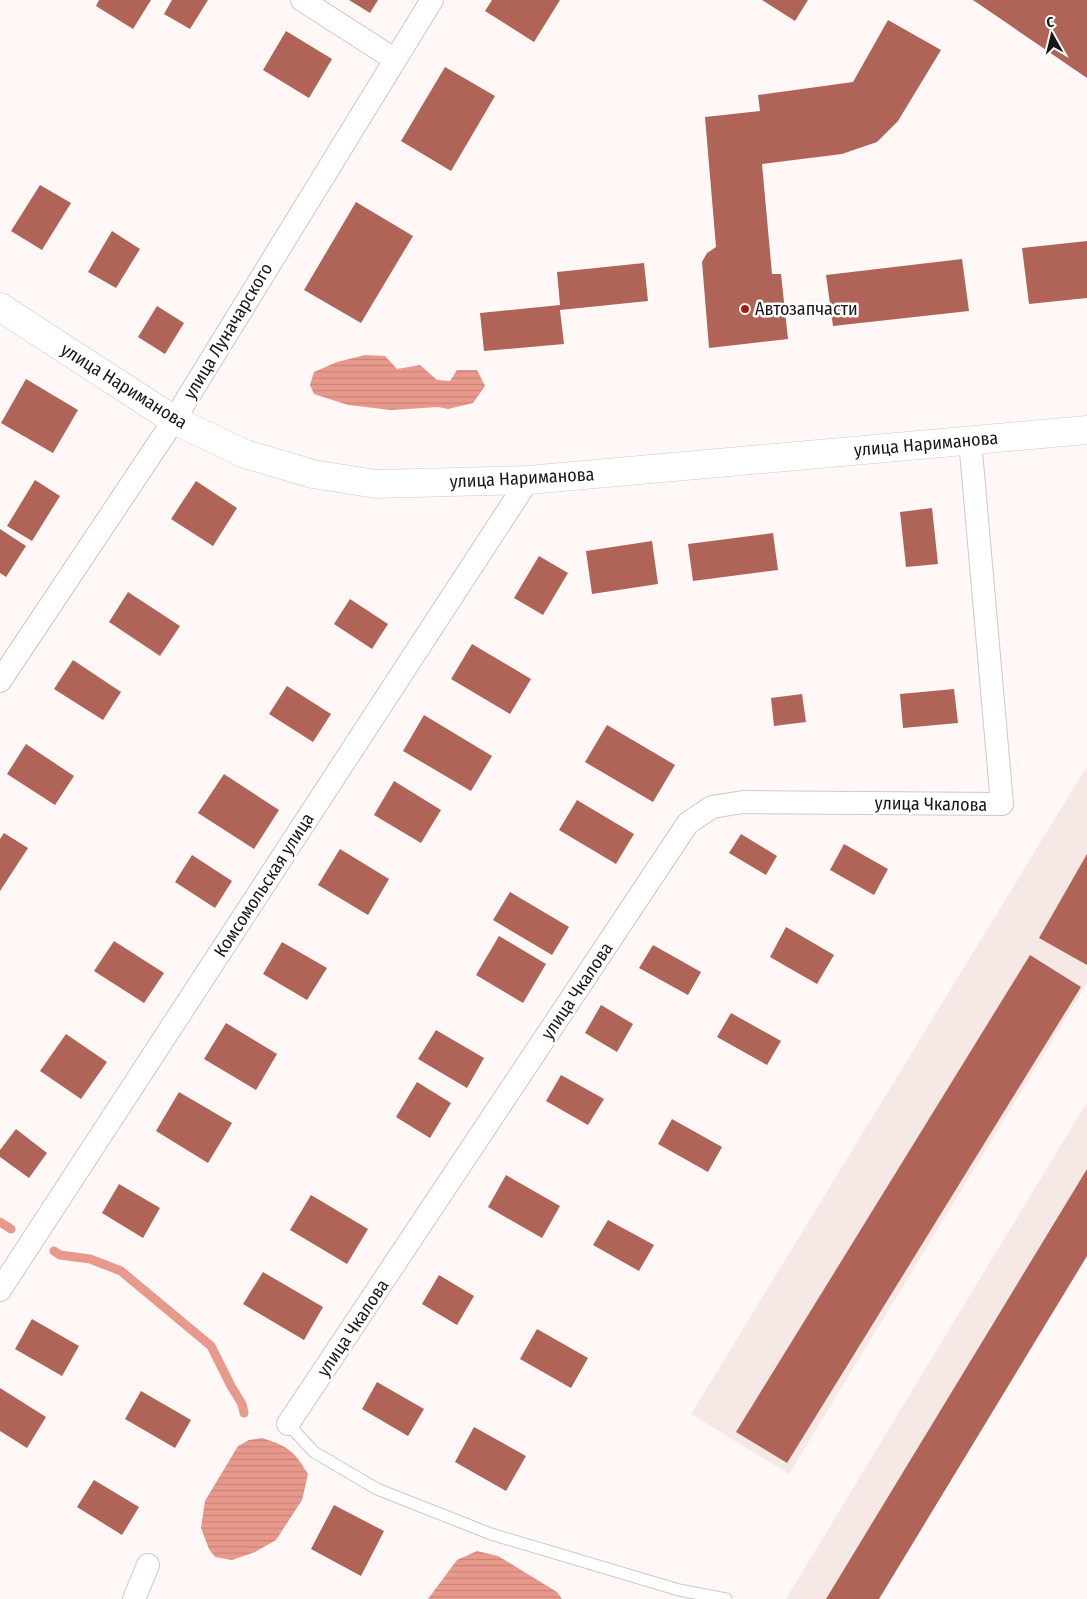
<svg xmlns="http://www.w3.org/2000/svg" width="1087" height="1599" font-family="'Fira Sans Condensed',sans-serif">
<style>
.built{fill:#f6e8e5}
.water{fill:url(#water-rules)}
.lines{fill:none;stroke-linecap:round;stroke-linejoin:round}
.stream{stroke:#e9998b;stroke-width:9}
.building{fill:#b06458}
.lane-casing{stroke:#cec8c7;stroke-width:13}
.street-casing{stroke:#cec8c7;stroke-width:24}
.secondary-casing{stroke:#cec8c7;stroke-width:29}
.lane{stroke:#fff;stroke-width:11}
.street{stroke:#fff;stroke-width:22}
.secondary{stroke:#fff;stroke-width:28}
.poi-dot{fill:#ad1d0f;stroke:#fff;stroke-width:2}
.labels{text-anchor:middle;stroke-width:5;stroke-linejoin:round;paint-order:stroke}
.poi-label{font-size:18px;fill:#1a1717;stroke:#fff;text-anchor:start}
.street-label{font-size:18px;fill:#1a1717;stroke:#fff}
</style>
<defs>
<pattern id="water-rules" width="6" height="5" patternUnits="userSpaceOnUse" patternTransform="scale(1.25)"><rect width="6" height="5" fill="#e9998b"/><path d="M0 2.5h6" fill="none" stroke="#c78377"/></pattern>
</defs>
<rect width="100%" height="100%" fill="#fff8f6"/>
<path class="built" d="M1087,766V983L789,1474L691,1414Z
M1087,1102V1256L879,1599H786Z"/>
<path class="water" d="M365,355L385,356L397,369L420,365L437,380L450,381L457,370H477L485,386L473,403L448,409L438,407L391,410L348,405L314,394L310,385L314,372L337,362Z
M262,1438C288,1446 294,1451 308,1474L302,1500L276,1540L255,1552L232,1560L215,1557L209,1549L201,1528L205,1501L238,1446L249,1440Z
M477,1551L498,1556L557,1592L562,1599H428L457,1560Z"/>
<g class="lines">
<path class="stream" d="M0,1222L11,1229
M54,1251L60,1255L90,1259L121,1271L211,1346L231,1386L242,1404L244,1413"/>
</g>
<path class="building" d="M99,0H151L133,29L96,6Z
M172,0H208L190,29L164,14Z
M349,0H378L370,13Z
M492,0H560L534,42L485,11Z
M762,0H808L795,21Z
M973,0H1087V78Z
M888,20L941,50L898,121L877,142L842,154L762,164L772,274H781L788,339L709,348L702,262L707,253L716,247L705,117L760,111L758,95L853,82Z
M286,31L332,59L309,98L263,70Z
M445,67L495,96L451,171L401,141Z
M40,185L71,203L42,250L11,231Z
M356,202L413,236L361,323L304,290Z
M112,231L140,249L116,288L88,272Z
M1087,241V298L1029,304L1022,248Z
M962,259L969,311L833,326L826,275Z
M644,263L648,301L560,310L564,344L484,351L480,313L560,305L557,272Z
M157,306L184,323L165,354L138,337Z
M26,379L78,410L53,453L1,423Z
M35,480L60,496L32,541L7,526Z
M196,481L237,508L213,546L171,519Z
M932,508L938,564L906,567L900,512Z
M0,529L26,546L6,577L0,573Z
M773,533L778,570L693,581L688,544Z
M652,541L658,584L592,594L586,551Z
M539,556L568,573L543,615L514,598Z
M128,592L180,626L160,656L109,622Z
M350,599L388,624L372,649L334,624Z
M472,644L531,679L510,714L451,679Z
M73,660L121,692L103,720L54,689Z
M287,686L331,714L313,742L269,714Z
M954,689L958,723L903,728L900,694Z
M802,694L806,722L774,726L771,698Z
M424,715L492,756L471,791L403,751Z
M607,725L675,765L653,802L585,762Z
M26,744L74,776L55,805L7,774Z
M224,774L279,810L254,849L198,813Z
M394,781L441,810L421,843L374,815Z
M577,800L634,834L616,864L559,830Z
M4,833L28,848L0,891V839Z
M741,834L777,856L766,875L729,853Z
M844,844L888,869L874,895L830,870Z
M340,849L389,879L368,915L318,885Z
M1087,854V965L1039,938Z
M192,855L232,881L215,908L175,882Z
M510,892L569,927L552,955L493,920Z
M786,927L834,955L817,984L770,957Z
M499,936L546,964L523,1003L476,975Z
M114,941L164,973L144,1003L94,971Z
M282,942L327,968L307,1000L263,974Z
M653,945L701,972L688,995L639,968Z
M1030,955L1081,987L787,1463L736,1432Z
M601,1005L633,1024L617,1052L585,1033Z
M731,1013L781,1041L767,1065L717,1037Z
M226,1023L277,1054L256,1090L204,1059Z
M436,1030L484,1058L467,1088L418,1059Z
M66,1034L107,1062L81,1099L40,1071Z
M561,1075L604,1099L588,1125L546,1101Z
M417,1082L451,1103L430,1138L396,1117Z
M179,1092L232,1123L208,1163L156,1131Z
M672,1119L722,1147L708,1172L658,1144Z
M16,1129L47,1153L29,1178L0,1157V1150Z
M1087,1169V1256L879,1599H826Z
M506,1175L560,1206L542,1238L488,1207Z
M119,1184L160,1208L143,1238L102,1213Z
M311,1195L368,1229L347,1264L290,1230Z
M608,1220L654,1245L639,1271L593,1245Z
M263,1272L323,1307L304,1340L243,1304Z
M439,1275L474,1296L457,1325L422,1304Z
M32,1319L79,1346L62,1376L15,1349Z
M537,1329L588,1358L571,1388L520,1359Z
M377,1382L424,1409L408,1436L362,1409Z
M0,1388L46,1417L27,1448L0,1431Z
M141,1391L191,1420L175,1448L125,1419Z
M474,1427L526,1456L506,1491L455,1462Z
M94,1480L139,1507L122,1535L77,1507Z
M334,1505L384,1531L361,1576L311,1549Z"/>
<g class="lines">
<defs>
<path id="lane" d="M288,1424L314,1452L377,1489L491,1534L679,1590L726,1599"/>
<path id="street" d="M302,0L394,59
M0,681L174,420L432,0
M0,1290L528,480
M288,1424L688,823L712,807L743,802L1002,804L970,440
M134,1599L148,1565"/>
<path id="secondary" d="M0,307L174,420L245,454L313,474L376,484L528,480L1087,430"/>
</defs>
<use href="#lane" class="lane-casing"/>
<use href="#street" class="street-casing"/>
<use href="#secondary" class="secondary-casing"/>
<use href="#lane" class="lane"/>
<use href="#street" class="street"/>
<use href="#secondary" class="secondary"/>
</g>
<circle class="poi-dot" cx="745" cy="309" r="5"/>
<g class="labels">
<g class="poi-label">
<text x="755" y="315">Автозапчасти</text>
</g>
<g class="street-label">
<text transform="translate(228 331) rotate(-59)" y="6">улица Луначарского</text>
<text transform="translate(124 386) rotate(32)" y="6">улица Нариманова</text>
<text transform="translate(926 444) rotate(-5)" y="6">улица Нариманова</text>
<text transform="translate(522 478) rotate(-3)" y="6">улица Нариманова</text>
<text transform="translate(931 804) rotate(1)" y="6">улица Чкалова</text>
<text transform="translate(264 885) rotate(-57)" y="6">Комсомольская улица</text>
<text transform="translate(577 991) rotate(-56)" y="6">улица Чкалова</text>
<text transform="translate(353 1328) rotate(-56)" y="6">улица Чкалова</text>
</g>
</g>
<g transform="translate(1052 35) rotate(352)" stroke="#ffffff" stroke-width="4" paint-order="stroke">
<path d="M0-4L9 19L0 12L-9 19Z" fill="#1a1717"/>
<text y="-8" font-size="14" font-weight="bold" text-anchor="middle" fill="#1a1717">С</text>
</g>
</svg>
